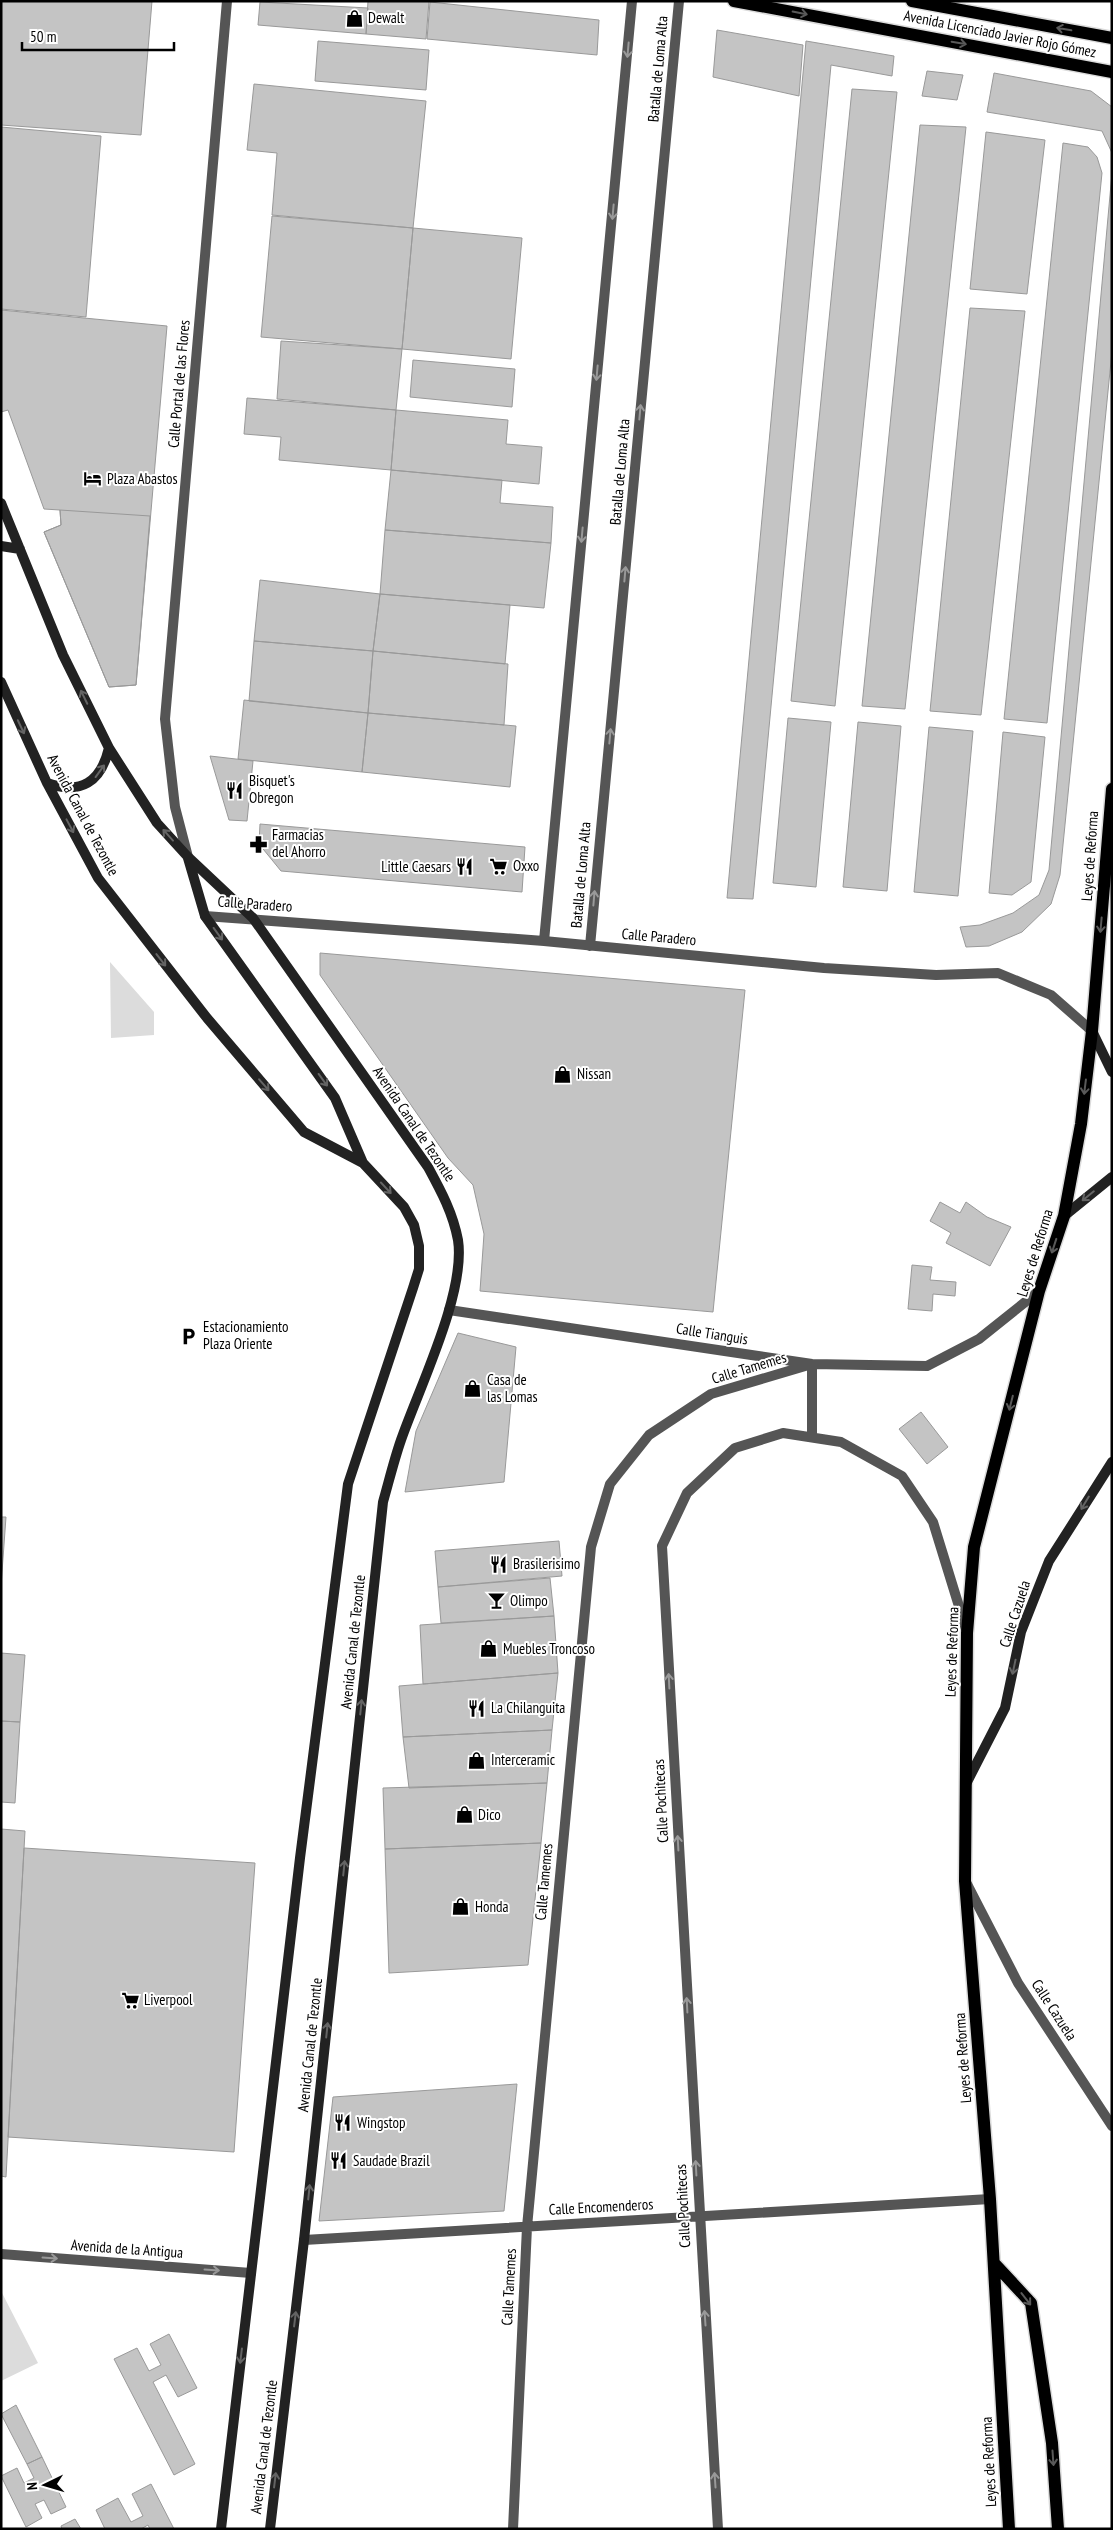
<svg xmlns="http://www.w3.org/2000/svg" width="1113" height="2530" font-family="'PT Sans Narrow',sans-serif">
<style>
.green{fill:#dcdcdc}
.building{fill:#c4c4c4;stroke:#999}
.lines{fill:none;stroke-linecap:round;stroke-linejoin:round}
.primary-casing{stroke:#dbdbdb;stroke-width:15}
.street{stroke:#555;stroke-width:10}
.secondary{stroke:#222;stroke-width:10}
.primary{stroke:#000;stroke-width:12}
.oneway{stroke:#595959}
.oneway2{stroke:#999}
.oneway3{stroke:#646464}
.labels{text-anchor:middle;stroke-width:4;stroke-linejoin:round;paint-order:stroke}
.poi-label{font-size:15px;fill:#000;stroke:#fff;text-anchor:start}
.street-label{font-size:15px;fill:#000;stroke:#fff}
</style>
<rect width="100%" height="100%" fill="#fff"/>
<path class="green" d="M110,962L154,1012V1035L111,1038Z
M1,2291L38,2363L1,2381Z"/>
<path class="building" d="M1,1H152L141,135L1,125Z
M368,1H429L426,39L366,34Z
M260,2L368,8L366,34L258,25Z
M430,2L599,20L597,55L427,39Z
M717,30L803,45L799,96L713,77Z
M318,41L429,50L426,90L315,81Z
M806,41L894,56L892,76L831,65L753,899L727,898Z
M927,71L963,75L957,100L922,96Z
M994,73L1091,91L1112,107V153L1102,131L987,112Z
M254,84L426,101L413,228L272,215L277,153L247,150Z
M852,89L897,92L835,706L791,701Z
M920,125L966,127L905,709L862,706Z
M1,127L101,136L86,317L1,309Z
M986,132L1045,140L1027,294L970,289Z
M1063,143L1088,147L1097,157L1102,173L1047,723L1004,719Z
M1112,173V351L1060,875L1051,904L1022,932L989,946L966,947L960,927L980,925L1013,913L1039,895L1049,870Z
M272,216L413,228L402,349L261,337Z
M413,228L522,238L511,359L402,349Z
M970,308L1025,311L981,715L930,711Z
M1,310L167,326L136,685L109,687L44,532L61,525L60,510L44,509L8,410L1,412Z
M281,341L402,349L396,410L277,399Z
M413,360L515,369L512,407L410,397Z
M247,398L396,410L391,470L279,460L281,437L244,434Z
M396,410L508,420L506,444L542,447L539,484L391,470Z
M391,470L502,480L500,503L553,507L551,543L385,530Z
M60,510L150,516L136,685L109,687L44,532L61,525Z
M385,530L551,543L544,608L380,594Z
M260,580L380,594L373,651L254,641Z
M380,594L510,605L505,664L373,651Z
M254,641L373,651L368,713L249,701Z
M373,651L508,664L504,725L368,713Z
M244,700L368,713L362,772L238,759Z
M368,713L516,726L510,787L362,772Z
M788,718L831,722L816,887L773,883Z
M858,722L901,726L887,891L843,887Z
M929,727L973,731L958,896L914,892Z
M1003,732L1045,737L1031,882L1012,895L989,893Z
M210,756L253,761L247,821L229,820Z
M260,824L525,847L522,892L281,871L259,844Z
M320,953L745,990L713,1312L480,1291L484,1234L473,1185L448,1158L320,975Z
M940,1202L960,1213L966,1202L987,1217L1011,1227L990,1266L946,1243L951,1233L930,1221Z
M912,1265L932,1267L930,1280L956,1282L955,1296L933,1294L932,1311L908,1309Z
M458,1333L516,1347L504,1482L405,1492L416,1431Z
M921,1412L948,1447L927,1464L899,1429Z
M1,1517H6L1,1586Z
M559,1541L562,1576L438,1587L435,1551Z
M550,1578L554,1616L441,1623L438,1587Z
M554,1616L558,1673L423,1684L420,1625Z
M1,1653L25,1655L20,1722L1,1721Z
M558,1673L552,1730L403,1737L399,1686Z
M1,1721L20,1722L15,1803L1,1802Z
M552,1730L547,1783L409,1788L403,1737Z
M547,1783L541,1843L385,1849L383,1788Z
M1,1829L25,1831L6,2177L1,2176Z
M541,1843L528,1965L389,1973L385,1849Z
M24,1848L255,1863L234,2152L8,2137Z
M517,2084L504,2211L319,2221L333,2097Z
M169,2334L197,2388L178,2397L166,2375L153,2382L195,2464L174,2475L114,2359L137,2348L149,2371L161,2365L150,2344Z
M16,2405L42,2457L27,2464L1,2414Z
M42,2457L66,2507L51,2514L44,2500L35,2504L42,2518L26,2527L1,2476L17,2468L24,2483L34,2478L27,2464Z
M151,2484L174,2529H150L148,2525L141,2529H105L96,2510L118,2498L131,2522L143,2516L132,2494Z
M75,2519L81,2529H62L61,2526Z"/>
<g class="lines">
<defs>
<path id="primary" d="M734,1L1112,72
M912,1L1112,38
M994,2263L1031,2303L1052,2443L1058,2529
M1009,2529L990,2199L965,1881L967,1633L974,1547L1039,1291L1064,1216L1081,1124L1092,1031L1112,789"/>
</defs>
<use href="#primary" class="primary-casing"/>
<path class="street" d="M188,857L175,807L165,719L227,1
M205,916L544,941L824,968L936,975L998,973L1051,995L1092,1031
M544,941L632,1
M590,946L679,1
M449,1310L812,1364L927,1366L979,1339L1039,1291
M967,1884L1018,1983L1112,2126
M304,2240L990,2199
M1,2254L251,2273
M513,2529L527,2227L591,1547L610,1484L649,1435L711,1394L812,1364V1437
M718,2529L662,1546L687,1493L735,1448L783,1433L841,1442L902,1476L933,1522L966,1629"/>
<path class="secondary" d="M1,503L63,655L109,748L157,823L188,857L253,918L428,1167C441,1191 453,1213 458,1240C466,1293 419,1388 401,1440C394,1460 389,1481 383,1502L304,2240L270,2529
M1,546L20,549
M1,682L47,783L98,878L207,1018L304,1132L363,1163L404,1207L414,1225L419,1246V1269L413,1288L348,1484L300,1858L221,2529
M47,783C81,795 101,782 109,748
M188,858L205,916L335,1098L363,1163
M1092,1031L1112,1072
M1064,1216L1112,1177
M966,1784L1005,1708L1021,1632L1049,1561L1112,1462"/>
<use href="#primary" class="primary"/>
</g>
<defs><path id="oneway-shaft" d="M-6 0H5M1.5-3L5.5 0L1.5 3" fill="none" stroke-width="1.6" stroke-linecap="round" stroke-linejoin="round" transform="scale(1.25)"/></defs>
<g class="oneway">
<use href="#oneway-shaft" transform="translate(800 13) rotate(11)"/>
<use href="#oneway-shaft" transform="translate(1064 29) rotate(-170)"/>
<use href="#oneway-shaft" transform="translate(959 43) rotate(10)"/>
<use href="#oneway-shaft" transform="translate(1101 925) rotate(95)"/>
<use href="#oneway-shaft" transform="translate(1085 1087) rotate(97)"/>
<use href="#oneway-shaft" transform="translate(1054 1246) rotate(108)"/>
<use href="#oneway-shaft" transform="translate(1011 1403) rotate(104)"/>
<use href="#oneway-shaft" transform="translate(1026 2299) rotate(52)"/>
<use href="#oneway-shaft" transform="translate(1053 2458) rotate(86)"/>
</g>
<g class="oneway2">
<use href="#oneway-shaft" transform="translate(628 50) rotate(95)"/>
<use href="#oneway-shaft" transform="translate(613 212) rotate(95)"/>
<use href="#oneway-shaft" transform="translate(597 373) rotate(95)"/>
<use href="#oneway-shaft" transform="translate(640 412) rotate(-85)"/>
<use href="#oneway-shaft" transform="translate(582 535) rotate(95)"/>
<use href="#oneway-shaft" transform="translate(625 574) rotate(-85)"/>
<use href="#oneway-shaft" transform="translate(610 736) rotate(-85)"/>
<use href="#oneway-shaft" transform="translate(594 898) rotate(-85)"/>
<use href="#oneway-shaft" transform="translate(669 1681) rotate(-93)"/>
<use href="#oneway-shaft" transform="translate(678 1843) rotate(-93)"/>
<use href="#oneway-shaft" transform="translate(687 2005) rotate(-93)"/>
<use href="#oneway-shaft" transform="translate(696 2168) rotate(-93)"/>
<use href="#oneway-shaft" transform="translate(50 2258) rotate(4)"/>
<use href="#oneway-shaft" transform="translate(212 2270) rotate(4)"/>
<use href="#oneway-shaft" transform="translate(705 2318) rotate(-94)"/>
<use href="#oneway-shaft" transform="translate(715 2480) rotate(-94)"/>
</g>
<g class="oneway3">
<use href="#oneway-shaft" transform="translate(84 697) rotate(-116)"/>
<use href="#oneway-shaft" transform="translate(21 727) rotate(65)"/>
<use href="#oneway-shaft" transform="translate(100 771) rotate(-54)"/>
<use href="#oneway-shaft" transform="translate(70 826) rotate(62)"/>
<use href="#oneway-shaft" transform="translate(168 835) rotate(-132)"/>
<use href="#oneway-shaft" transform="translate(218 934) rotate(54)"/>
<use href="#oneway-shaft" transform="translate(161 960) rotate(52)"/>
<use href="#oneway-shaft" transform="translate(323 1080) rotate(54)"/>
<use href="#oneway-shaft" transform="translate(264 1085) rotate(49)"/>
<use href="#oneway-shaft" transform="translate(386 1188) rotate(47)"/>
<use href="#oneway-shaft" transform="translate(1088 1196) rotate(141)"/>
<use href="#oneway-shaft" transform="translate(1085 1503) rotate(121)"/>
<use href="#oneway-shaft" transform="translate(1014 1667) rotate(102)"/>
<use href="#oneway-shaft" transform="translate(361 1707) rotate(-84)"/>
<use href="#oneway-shaft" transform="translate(344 1868) rotate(-84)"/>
<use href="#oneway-shaft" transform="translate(327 2030) rotate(-84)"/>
<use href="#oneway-shaft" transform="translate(309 2192) rotate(-84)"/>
<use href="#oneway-shaft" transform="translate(295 2319) rotate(-83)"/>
<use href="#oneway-shaft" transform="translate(241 2356) rotate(97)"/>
<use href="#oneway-shaft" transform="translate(275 2480) rotate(-83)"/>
</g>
<defs>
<symbol id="shop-bare" viewBox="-9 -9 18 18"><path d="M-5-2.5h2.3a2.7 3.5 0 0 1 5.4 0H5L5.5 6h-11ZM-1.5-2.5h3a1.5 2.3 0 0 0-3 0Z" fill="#000" stroke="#fff" stroke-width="2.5" paint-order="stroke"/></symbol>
<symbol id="hotel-bare" viewBox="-9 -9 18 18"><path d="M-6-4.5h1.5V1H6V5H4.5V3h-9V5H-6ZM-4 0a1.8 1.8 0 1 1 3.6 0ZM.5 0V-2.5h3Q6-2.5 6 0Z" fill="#000" stroke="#fff" stroke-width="2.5" paint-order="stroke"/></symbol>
<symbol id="restaurant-bare" viewBox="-9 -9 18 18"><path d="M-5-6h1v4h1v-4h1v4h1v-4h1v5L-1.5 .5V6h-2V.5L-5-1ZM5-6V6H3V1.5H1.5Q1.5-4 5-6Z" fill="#000" stroke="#fff" stroke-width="2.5" paint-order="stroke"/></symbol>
<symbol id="pharmacy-bare" viewBox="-9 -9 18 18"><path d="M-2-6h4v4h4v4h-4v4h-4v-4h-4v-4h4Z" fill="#000" stroke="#fff" stroke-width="2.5" paint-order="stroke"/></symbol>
<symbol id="supermarket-bare" viewBox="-9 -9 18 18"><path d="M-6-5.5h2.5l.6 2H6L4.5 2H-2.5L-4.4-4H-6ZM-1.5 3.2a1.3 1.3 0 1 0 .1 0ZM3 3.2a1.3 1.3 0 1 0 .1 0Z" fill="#000" stroke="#fff" stroke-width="2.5" paint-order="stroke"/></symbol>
<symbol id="parking-bare" viewBox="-9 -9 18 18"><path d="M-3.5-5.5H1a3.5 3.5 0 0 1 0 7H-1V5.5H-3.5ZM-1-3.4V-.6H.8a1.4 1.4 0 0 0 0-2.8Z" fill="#000" stroke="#fff" stroke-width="2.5" paint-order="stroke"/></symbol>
<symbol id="bar-bare" viewBox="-9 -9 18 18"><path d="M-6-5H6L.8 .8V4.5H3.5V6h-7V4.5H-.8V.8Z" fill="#000" stroke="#fff" stroke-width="2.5" paint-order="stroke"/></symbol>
</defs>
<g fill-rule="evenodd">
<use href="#shop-bare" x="342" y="6" width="25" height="25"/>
<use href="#hotel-bare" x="80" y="466" width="25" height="25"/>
<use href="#restaurant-bare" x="222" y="778" width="25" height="25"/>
<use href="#pharmacy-bare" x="246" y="832" width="25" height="25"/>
<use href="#supermarket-bare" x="486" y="854" width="25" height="25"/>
<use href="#restaurant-bare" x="452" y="854" width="25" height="25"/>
<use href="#shop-bare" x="550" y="1062" width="25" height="25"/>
<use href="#parking-bare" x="176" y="1324" width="25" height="25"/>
<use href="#shop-bare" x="460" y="1376" width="25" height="25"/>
<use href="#restaurant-bare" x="486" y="1552" width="25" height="25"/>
<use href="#bar-bare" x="484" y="1588" width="25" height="25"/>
<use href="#shop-bare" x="476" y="1636" width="25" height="25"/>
<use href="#restaurant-bare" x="464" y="1696" width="25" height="25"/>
<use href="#shop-bare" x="464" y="1748" width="25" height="25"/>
<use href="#shop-bare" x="452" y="1802" width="25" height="25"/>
<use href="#shop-bare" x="448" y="1894" width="25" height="25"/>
<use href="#supermarket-bare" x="118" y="1988" width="25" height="25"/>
<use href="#restaurant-bare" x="330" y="2110" width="25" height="25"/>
<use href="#restaurant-bare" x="326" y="2148" width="25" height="25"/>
</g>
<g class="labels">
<g class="poi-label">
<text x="368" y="23">Dewalt</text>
<text x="107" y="484">Plaza Abastos</text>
<text x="249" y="786">Bisquet's<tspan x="249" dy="17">Obregon</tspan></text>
<text x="272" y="840">Farmacias<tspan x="272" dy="17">del Ahorro</tspan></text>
<text x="513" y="871">Oxxo</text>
<text x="451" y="872" text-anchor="end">Little Caesars</text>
<text x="577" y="1079">Nissan</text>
<text x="203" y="1332">Estacionamiento<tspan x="203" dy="17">Plaza Oriente</tspan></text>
<text x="487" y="1385">Casa de<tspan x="487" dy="17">las Lomas</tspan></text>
<text x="513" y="1569">Brasilerisimo</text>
<text x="510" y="1606">Olimpo</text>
<text x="503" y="1654">Muebles Troncoso</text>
<text x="491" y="1713">La Chilanguita</text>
<text x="491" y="1765">Interceramic</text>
<text x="478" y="1820">Dico</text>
<text x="475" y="1912">Honda</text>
<text x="144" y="2005">Liverpool</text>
<text x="357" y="2128">Wingstop</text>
<text x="353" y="2166">Saudade Brazil</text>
</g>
<g class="street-label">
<text transform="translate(1000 34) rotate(11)" y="5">Avenida Licenciado Javier Rojo Gómez</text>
<text transform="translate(658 69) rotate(-85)" y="5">Batalla de Loma Alta</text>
<text transform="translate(179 384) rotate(-85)" y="5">Calle Portal de las Flores</text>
<text transform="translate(620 472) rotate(-85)" y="5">Batalla de Loma Alta</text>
<text transform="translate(83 815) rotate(62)" y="5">Avenida Canal de Tezontle</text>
<text transform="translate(1090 856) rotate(-86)" y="5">Leyes de Reforma</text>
<text transform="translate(581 875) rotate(-85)" y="5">Batalla de Loma Alta</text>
<text transform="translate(255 904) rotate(4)" y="5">Calle Paradero</text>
<text transform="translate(659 937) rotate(5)" y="5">Calle Paradero</text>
<text transform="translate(414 1124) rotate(56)" y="5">Avenida Canal de Tezontle</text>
<text transform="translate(1035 1253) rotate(-73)" y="5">Leyes de Reforma</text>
<text transform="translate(712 1334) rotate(9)" y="5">Calle Tianguis</text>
<text transform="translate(749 1368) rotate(-17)" y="5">Calle Tamemes</text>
<text transform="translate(1015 1614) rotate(-72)" y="5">Calle Cazuela</text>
<text transform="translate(353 1642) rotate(-84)" y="5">Avenida Canal de Tezontle</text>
<text transform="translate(952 1652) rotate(-88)" y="5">Leyes de Reforma</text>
<text transform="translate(661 1801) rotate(-93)" y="5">Calle Pochitecas</text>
<text transform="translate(544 1882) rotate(-85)" y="5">Calle Tamemes</text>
<text transform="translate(1054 2010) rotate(57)" y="5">Calle Cazuela</text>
<text transform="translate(310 2045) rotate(-84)" y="5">Avenida Canal de Tezontle</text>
<text transform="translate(963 2058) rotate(-94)" y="5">Leyes de Reforma</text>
<text transform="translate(683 2206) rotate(-93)" y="5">Calle Pochitecas</text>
<text transform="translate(601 2207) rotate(-3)" y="5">Calle Encomenderos</text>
<text transform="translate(127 2249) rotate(4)" y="5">Avenida de la Antigua</text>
<text transform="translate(509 2287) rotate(-87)" y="5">Calle Tamemes</text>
<text transform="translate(264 2447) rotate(-83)" y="5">Avenida Canal de Tezontle</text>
<text transform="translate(989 2462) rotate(-93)" y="5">Leyes de Reforma</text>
</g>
</g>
<rect width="1113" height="2530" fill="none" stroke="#000000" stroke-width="5"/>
<g transform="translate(45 2485) rotate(265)" stroke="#ffffff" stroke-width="4" paint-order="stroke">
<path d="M0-4L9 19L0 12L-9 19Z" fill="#000000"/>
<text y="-8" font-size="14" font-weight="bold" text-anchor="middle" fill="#000000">N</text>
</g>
<path d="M22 42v8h152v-8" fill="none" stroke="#000000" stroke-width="2.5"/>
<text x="30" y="42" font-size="15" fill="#000000" stroke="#ffffff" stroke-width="4" paint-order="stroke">50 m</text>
</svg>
